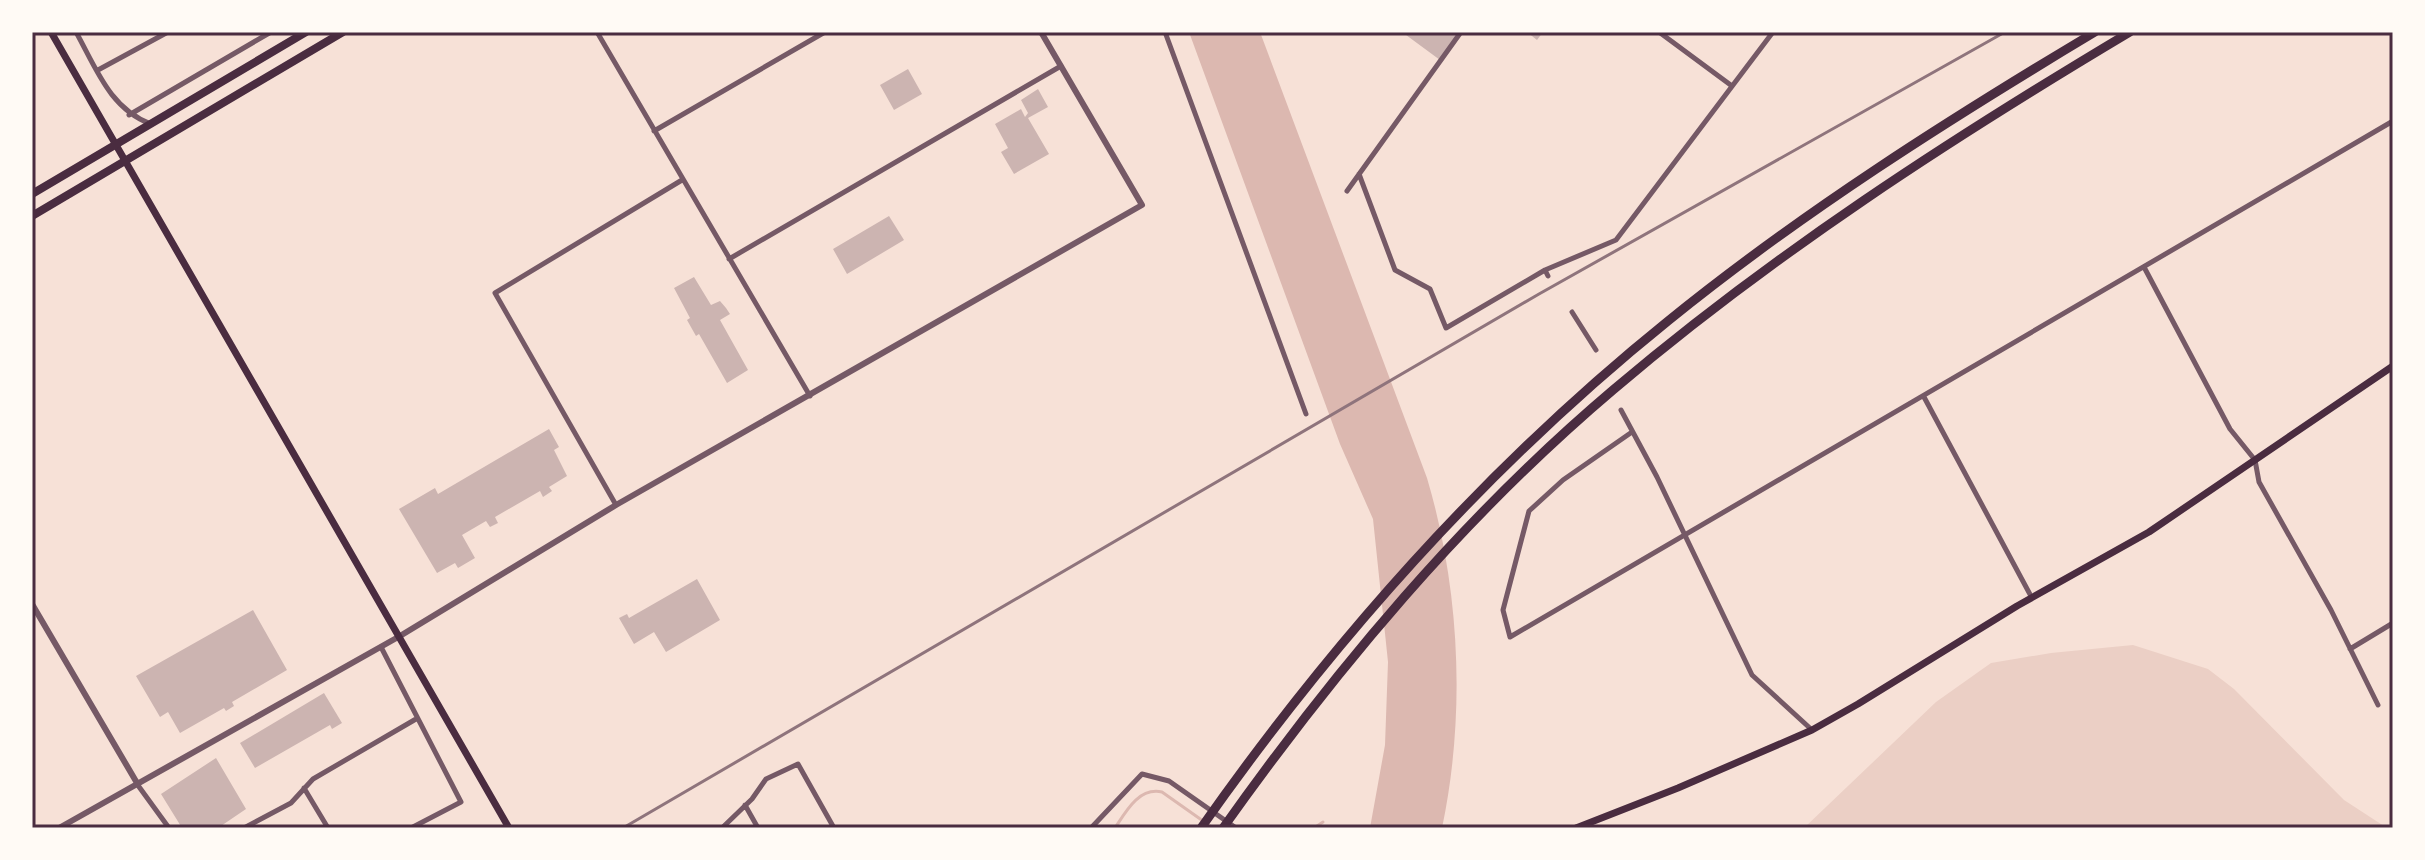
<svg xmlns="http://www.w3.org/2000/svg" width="2425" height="860" font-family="Inter,sans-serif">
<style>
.green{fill:#ebcfc5}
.water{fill:#dcb8b0}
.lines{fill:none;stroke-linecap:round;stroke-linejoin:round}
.stream{stroke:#dcb8b0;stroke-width:3}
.building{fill:#ccb4b1}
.minor{stroke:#755966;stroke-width:5}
.tertiary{stroke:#755966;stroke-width:6}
.secondary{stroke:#4a2c40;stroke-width:7}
.trunk{stroke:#4a2c40;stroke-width:8}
.motorway{stroke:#4a2c40;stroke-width:9}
.rail{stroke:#8f747c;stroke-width:3}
.neatline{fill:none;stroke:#4a2c40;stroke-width:3}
</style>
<rect width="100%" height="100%" fill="#f7e1d7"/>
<path class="green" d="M2133,645L2208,669L2234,689L2344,800L2387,828H1804L1936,702L1991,663L2051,653Z"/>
<path class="water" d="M1189,32H1260L1427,478C1460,589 1466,714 1442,828H1370L1385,745L1388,662L1373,519L1340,444Z"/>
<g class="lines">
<path class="stream" d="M1115,828C1126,811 1139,787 1162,792L1213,828
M1314,828L1323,822"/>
</g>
<path class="building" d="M1402,32H1453L1458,35L1440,60Z
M1527,32H1543L1537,40Z
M908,69L922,94L894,110L880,85Z
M1038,89L1048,107L1028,118L1049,154L1014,174L1001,152L1008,148L995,124L1021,109L1025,117L1028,113L1021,100Z
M889,216L904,240L847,274L833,249Z
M694,277L711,305L720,301L726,308L730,314L720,320L748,370L727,383L699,334L696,336L687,320L690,318L674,288Z
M549,429L559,447L554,450L567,476L549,487L552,491L543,497L540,491L495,517L498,523L490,527L486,521L462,535L475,558L458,568L455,563L437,573L399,509L435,488L438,494Z
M697,579L720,620L666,652L654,632L634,644L619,618L627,614L629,618Z
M253,610L287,670L232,702L234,706L226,711L224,708L180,733L168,712L160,717L136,676Z
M324,693L342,723L332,729L330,725L255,768L240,743Z
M216,758L246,809L218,828H182L161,794Z"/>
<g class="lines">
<path class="minor" d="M76,32C96,68 110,109 151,124
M597,32L810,396
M1165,32L1306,414
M1659,32L1732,86
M98,70L168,32
M129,115L271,32
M654,131L825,32
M1359,174L1395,270L1430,289L1446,328L1545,270
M1347,191L1461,32
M729,259L1061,66
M2144,267L2230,429L2255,460L2259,482L2331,610L2378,705
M1548,276L1545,270L1616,240L1773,32
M1572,312L1596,350
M1924,397L2032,598
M1621,410L1657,477L1752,675L1812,730
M1632,432L1563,480L1529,511L1503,610L1510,637L2393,121
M616,505L495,293L682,180
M381,647L461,802L411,828
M2350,649L2393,623
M137,784L169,828
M304,788L328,828
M745,805L758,828
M244,828L291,803L313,779L416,719
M722,828L752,799L766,779L798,764L834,828
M1091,828L1142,774L1169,781L1236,828"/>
<path class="tertiary" d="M32,604L137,783
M59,828L400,636L616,505L1142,205L1041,32"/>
<path class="secondary" d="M51,32L509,828
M1576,828L1678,788L1812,730L1858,704L2017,606L2149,532L2393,366"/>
<path class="trunk" d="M32,194L306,32
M32,216L343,32"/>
<path class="motorway" d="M1201,828C1334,639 1488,466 1668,321C1801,213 1948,120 2095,32
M1223,828C1336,669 1463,517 1613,390C1773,254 1949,140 2130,32"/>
<path class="rail" d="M623,828L1539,294L2005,32"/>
</g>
<rect width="2425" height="860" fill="none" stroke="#fffaf5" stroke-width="68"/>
<rect x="34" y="34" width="2357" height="792" class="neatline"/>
</svg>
